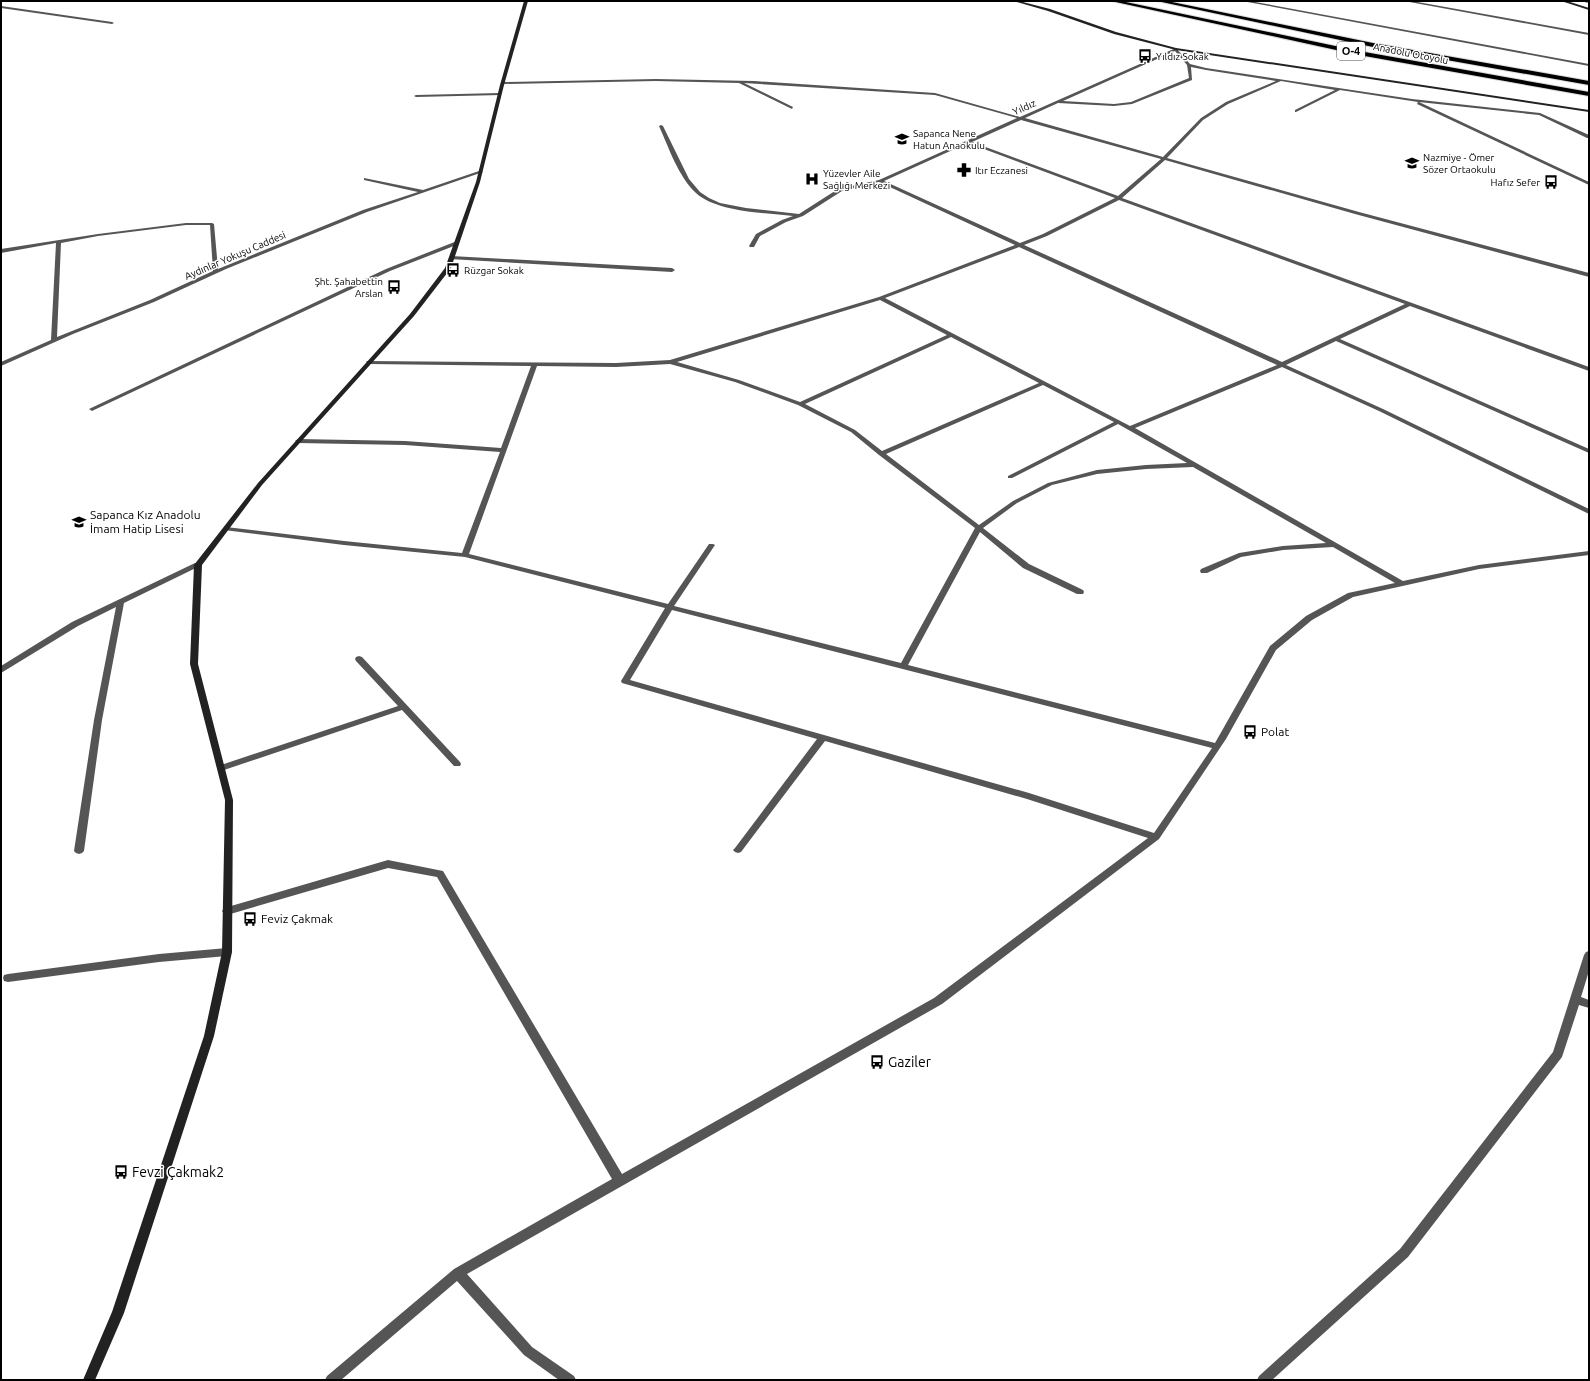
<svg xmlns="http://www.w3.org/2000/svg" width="1590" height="1381" font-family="Ubuntu,sans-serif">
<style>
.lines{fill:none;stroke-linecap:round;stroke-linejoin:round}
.highway-casing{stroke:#dbdbdb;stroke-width:2}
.lane{fill:#555;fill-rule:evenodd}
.street{fill:#555;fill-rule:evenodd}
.secondary{fill:#222;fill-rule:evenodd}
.highway{fill:#000;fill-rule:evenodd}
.rail-casing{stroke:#000;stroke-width:2}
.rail{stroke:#fff;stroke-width:1.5;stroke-dasharray:4.5;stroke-linecap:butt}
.labels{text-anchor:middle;stroke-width:3;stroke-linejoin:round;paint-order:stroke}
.far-street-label{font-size:10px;fill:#000;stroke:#fff}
.far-poi-label{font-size:10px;fill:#000;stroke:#fff;text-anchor:start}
.shield{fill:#fff;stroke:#4c4c4c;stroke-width:1}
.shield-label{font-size:11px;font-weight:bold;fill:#000}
.poi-label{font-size:12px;fill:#000;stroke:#fff;text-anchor:start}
.near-poi-label{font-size:14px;fill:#000;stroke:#fff;text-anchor:start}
</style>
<rect width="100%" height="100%" fill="#fff"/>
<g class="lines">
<defs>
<path id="highway" d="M1111,1H1121L1359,51L1589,92V96L1359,55Z
M1157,1H1167L1373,43L1589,81V85L1373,47Z"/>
</defs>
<use href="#highway" class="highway-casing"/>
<path class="lane" d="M1242,1H1250L1589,64V66Z
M1404,1H1412L1589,33V35Z"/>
<path class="street" d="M1,6L112,22L114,23L112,24L1,8Z
M1176,48L1190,64L1206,68L1412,99L1540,113L1589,135V138H1587L1539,115L1419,102L1589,182V185L1417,104L1418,102L1340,90L1296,112H1295V110L1335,90L1281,81L1228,104L1203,120L1167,158L1359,212L1589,273V277L1355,214L1165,160L1122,198L1589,367V371L1410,306L1340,339L1589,449V453L1336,341L1286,365L1383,409L1589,509V514L1379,411L1282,367L1135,428L1403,581L1479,565L1589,551V555L1479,569L1353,597L1312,620L1276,650L1226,739L1159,839L942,1004L467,1274L532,1347L574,1376L576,1380H559L524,1355L457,1281L341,1380H325L327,1376L454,1269L612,1179L437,877L388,868L227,915L224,914L222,911L224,908L388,860L443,871L622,1174L934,998L1148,838L1027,799L825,741L741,852L738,853L735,852L733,850L735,848L817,739L622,683L621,681L665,608L465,557L344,545L224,530L223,529L224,528L226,527L344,541L462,553L500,452L405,445L298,443L295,441L298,439L405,441L501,448L531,366L369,364L366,362L367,361L616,363L670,360L879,297L1015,245L879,182L842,191L803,216L786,222L760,236L754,247H750L749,246L756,234L782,220L793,216C766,213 716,212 696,193C678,176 669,148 659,126L661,125L663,126L689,179L700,192L709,198L720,203L746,208L799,214L838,189L879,180L1017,118L935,95L744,83L793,107L792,109L739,83L656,81L503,84L501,83L503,82L656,79L754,81L935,93L1020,117ZM1175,51L1187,65L1189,78L1131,102L1114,104L1063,101ZM1191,67L1206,70L1276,81L1226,102L1201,118L1163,157L1025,118L1058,103L1114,106L1132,104L1192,80ZM1021,120L1161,159L1118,196L972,142ZM968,143L1115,198L1043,234L1020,243L884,181ZM1119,200L1405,304L1282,362L1024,245L1047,236ZM1019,247L1277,365L1130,426L885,298ZM880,300L947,335L800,402L739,380L677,362ZM951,337L1039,383L882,451L855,430L805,404ZM670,364L735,382L798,405L851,432L879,455L975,528L901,663L674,606L715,545L713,544H709L668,604L469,554L537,366L616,367ZM1043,385L1114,422L1008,476V478H1012L1118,424L1187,463L1146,465L1097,470L1048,483L1013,501L979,525L886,454ZM1193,467L1326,543L1283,546L1239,553L1201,569L1200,571L1201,573H1207L1241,557L1283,550L1333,547L1395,583L1348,593L1306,616L1270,646L1215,743L908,665L980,532L1023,568L1077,594H1083L1084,592L1083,590L1029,564L983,528L1017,503L1052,485L1097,474L1146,469ZM672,610L1212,748L1154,833L1029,793L630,680Z
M500,93L501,95L416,97L414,96L416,95Z
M479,171L483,172L367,212L226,269L154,302L73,334L1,366V362L51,340L56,243L1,253V249L98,234L186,223H212L214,224L218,269L363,210L418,192L364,180V178L423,190ZM186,225H210L213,271L150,300L57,337L61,243L98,236Z
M457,241L459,242V244L390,271L94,410L92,411L89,409L386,269Z
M451,256L672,268L675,270L672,272L449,259V257Z
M195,563H201L202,565L124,603L102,720L84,851L82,853L79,854L76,853L74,851L94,720L116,607L78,626L1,673V666L72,622Z
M359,656L362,657L460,762L461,764L460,766H454L402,710L224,770H218L217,768L218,766L398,706L356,661L355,659L356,657Z
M227,948L230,949L232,952L230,955L227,956L159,962L8,982L4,981L3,978L4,975L8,974L159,954Z
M1589,951V971L1581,997L1589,1000V1008L1579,1005L1562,1057L1408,1257L1272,1380H1257L1259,1376L1400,1249L1553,1052L1584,955L1586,952Z"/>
<path class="secondary" d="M524,1H528L504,85L480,182L451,268L414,316L262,485L202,565L198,664L233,800L232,952L214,1036L124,1313L95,1380H83L112,1312L204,1036L222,952L225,800L190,664L194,565L258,483L410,314L445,268L476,182L500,85Z
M1013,1H1019L1050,9L1116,32L1176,48L1589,110V112L1176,50L1114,34L1048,11Z
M1561,1H1567L1589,8V10Z"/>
<use href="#highway" class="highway"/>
<defs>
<path id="rail" d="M1585,1L1589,2"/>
</defs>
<use href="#rail" class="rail-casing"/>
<use href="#rail" class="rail"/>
</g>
<defs>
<symbol id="bus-bare" viewBox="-9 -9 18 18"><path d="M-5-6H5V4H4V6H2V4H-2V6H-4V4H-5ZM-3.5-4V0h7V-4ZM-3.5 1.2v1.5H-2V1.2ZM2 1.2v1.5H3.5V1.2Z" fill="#000" stroke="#fff" stroke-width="2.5" paint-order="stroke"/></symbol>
<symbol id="school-bare" viewBox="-9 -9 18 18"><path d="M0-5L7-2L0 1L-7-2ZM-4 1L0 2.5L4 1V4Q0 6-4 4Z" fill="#000" stroke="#fff" stroke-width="2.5" paint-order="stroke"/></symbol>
<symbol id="pharmacy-bare" viewBox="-9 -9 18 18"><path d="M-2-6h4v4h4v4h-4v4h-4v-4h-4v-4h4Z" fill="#000" stroke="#fff" stroke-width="2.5" paint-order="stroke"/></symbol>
<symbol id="hospital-bare" viewBox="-9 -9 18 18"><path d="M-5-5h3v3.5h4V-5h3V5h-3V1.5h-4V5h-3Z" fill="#000" stroke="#fff" stroke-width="2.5" paint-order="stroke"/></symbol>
</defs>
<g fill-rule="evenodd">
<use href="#bus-bare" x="1135" y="46" width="20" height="20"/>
<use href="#school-bare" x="892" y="129" width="20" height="20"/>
<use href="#school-bare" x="1402" y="153" width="20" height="20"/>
<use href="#pharmacy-bare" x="954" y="160" width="20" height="20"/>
<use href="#hospital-bare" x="802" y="169" width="20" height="20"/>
<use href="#bus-bare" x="1541" y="172" width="20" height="20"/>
<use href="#bus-bare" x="443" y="260" width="20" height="20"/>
<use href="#bus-bare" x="384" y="277" width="20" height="20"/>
<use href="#school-bare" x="69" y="512" width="20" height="20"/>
<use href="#bus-bare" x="1240" y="722" width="20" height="20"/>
<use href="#bus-bare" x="240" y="909" width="20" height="20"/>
<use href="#bus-bare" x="867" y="1052" width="20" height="20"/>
<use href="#bus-bare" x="111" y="1162" width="20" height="20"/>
</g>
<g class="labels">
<g class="far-street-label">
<text transform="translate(1411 53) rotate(11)" y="4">Anadolu Otoyolu</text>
<text transform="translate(1024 107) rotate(-24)" y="4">Yıldız</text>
<text transform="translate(235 255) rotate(-23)" y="4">Aydınlar Yokuşu Caddesi</text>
</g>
<g class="far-poi-label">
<text x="1156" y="60">Yıldız Sokak</text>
<text x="913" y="137">Sapanca Nene<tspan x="913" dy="12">Hatun Anaokulu</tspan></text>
<text x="1423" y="161">Nazmiye - Ömer<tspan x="1423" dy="12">Sözer Ortaokulu</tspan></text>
<text x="975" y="174">Itır Eczanesi</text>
<text x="823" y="177">Yüzevler Aile<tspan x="823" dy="12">Sağlığı Merkezi</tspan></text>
<text x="1540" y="186" text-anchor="end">Hafız Sefer</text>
<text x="464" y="274">Rüzgar Sokak</text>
<text x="383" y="285" text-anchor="end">Şht. Şahabettin<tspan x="383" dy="12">Arslan</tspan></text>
</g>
<rect class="shield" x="1337" y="42" width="28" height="18" rx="3"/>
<g class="shield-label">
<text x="1351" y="55">O-4</text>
</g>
<g class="poi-label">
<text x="90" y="519">Sapanca Kız Anadolu<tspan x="90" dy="14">İmam Hatip Lisesi</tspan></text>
<text x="1261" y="736">Polat</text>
<text x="261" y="923">Feviz Çakmak</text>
</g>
<g class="near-poi-label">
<text x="888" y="1067">Gaziler</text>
<text x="132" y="1177">Fevzi Çakmak2</text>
</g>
</g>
<rect width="1590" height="1381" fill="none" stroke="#000000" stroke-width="4"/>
</svg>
